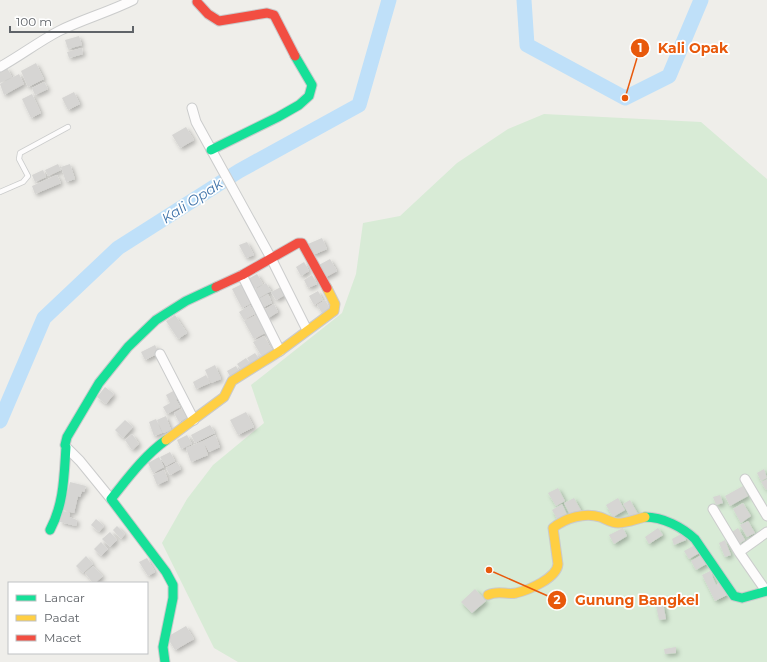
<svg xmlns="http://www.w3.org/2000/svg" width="767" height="662" font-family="Montserrat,sans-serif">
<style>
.green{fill:#d8ebd6}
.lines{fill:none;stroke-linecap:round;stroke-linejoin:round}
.river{stroke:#bfe0f9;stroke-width:15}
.building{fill:#d6d5d3;filter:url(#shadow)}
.lane-casing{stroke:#cbcccc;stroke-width:6}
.street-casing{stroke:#cbcccc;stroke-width:11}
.fast-casing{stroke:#cacacb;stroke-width:11}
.slow-casing{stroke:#cacacb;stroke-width:11}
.jam-casing{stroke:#cacacb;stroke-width:11}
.lane{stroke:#fdfcfc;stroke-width:4.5}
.street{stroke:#fdfcfc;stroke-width:9}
.fast{stroke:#16e098;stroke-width:9}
.slow{stroke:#ffcf43;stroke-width:9}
.jam{stroke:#f24e42;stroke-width:9}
.labels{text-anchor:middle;stroke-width:3.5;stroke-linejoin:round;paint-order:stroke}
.water-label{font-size:14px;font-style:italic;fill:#4174aa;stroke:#fff}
.leader{fill:none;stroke:#e8590c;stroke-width:1.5}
.callout-dot{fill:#e8590c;stroke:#fff;stroke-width:1.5}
.mark-label{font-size:12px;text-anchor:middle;font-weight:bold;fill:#fff}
.callout-label{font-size:14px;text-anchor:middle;font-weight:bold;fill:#e8590c;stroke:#fff;stroke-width:3.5;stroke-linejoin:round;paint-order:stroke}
</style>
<defs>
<filter id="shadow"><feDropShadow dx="2.5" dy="2.5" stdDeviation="2" flood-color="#0004"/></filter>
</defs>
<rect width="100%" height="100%" fill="#efeeea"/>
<path class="green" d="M544,114L701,122L767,179V662H238L214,648L162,543L187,499L213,465L264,423L251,385L342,313L356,274L363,223L400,216L457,163L508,129Z"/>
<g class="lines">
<path class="river" d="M524,0L527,45L625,98L669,76L701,0
M0,421L44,318L118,248L239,171L359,105L389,0"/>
</g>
<path class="building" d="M79,36L82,45L68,49L65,40Z
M82,48L83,54L69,58L67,52Z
M36,63L44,79L28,87L21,71Z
M7,68L12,77L0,83V72Z
M19,74L24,84L4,95L0,84Z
M44,82L48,89L35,95L32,88Z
M74,92L80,104L68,110L62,98Z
M32,94L41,113L31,118L22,99Z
M186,127L194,140L180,148L172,135Z
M58,164L61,170L48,176L45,170Z
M70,164L75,179L66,182L61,167Z
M43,170L46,177L35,182L32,175Z
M57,175L61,183L35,194L32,186Z
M322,238L327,249L313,255L308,244Z
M247,242L254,255L246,258L239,245Z
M330,259L337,271L324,278L317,266Z
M304,262L309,271L301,276L296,267Z
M257,274L263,284L254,289L248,279Z
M312,275L317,284L308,288L304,280Z
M266,283L271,291L257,299L253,291Z
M242,284L252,303L242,308L232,289Z
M281,287L285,295L276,300L271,292Z
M318,291L323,300L314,305L309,296Z
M268,294L272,303L262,308L257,300Z
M325,300L330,309L322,313L317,305Z
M274,304L278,312L267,319L262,311Z
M250,305L255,314L244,320L239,312Z
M175,315L187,333L178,339L166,321Z
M256,315L265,333L254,339L244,321Z
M264,336L274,354L264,360L253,342Z
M155,345L159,353L145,360L141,352Z
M255,353L260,360L252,365L247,358Z
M246,358L251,365L242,371L237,364Z
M215,365L221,379L211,383L205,370Z
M236,366L240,373L231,378L227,371Z
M206,375L210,383L196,389L193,382Z
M105,387L114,394L106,404L97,397Z
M175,390L179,398L176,399L180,407L167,414L163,407L170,403L166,395Z
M183,408L188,417L179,422L174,413Z
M246,412L254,427L238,435L230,420Z
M166,416L171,430L163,433L157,420Z
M156,419L162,433L154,436L149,422Z
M125,420L133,427L123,438L115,430Z
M210,425L215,433L195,443L191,435Z
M132,434L139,444L132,450L125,440Z
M187,435L192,444L181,449L177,440Z
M215,435L220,447L209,452L203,441Z
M203,441L208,455L191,462L186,448Z
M170,452L175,461L166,466L160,457Z
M159,457L164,467L153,473L148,463Z
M177,462L181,469L170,475L166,468Z
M764,469L767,478L761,481L757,473Z
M164,470L168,480L157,485L153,475Z
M767,479V489L766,490L761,482Z
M70,482L86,486L84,492L82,491L80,497L78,496L74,513L63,510Z
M743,486L748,496L730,506L725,496Z
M558,488L565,501L556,506L548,493Z
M720,495L723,503L716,505L713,497Z
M574,498L582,512L572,518L564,503Z
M618,498L625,510L613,517L606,505Z
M630,500L638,514L631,518L623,504Z
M743,503L751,516L741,523L733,509Z
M562,504L568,517L559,522L552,510Z
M63,511L70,513L69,517L77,520L76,526L60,522Z
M96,519L104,526L99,532L91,525Z
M748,521L755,533L747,537L740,525Z
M117,526L125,534L121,539L113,530Z
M623,528L627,536L614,544L609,535Z
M658,528L663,535L649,544L645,537Z
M738,528L745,540L739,544L732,532Z
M110,532L117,540L110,547L102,539Z
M683,533L686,540L674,545L672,539Z
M725,540L731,555L725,557L719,543Z
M101,542L108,549L101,556L94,549Z
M697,544L701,552L689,559L684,551Z
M703,554L708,563L696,570L691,561Z
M86,556L93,564L83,573L76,566Z
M147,558L155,572L148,576L139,562Z
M93,566L103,576L95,583H93L85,573Z
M710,571L716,585L721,582L727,595L715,601L702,575Z
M475,589L486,601L472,613L461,602Z
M663,603L666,619L659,620L656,605Z
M186,626L194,639L175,650L167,637Z
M676,647V653L665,654L664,649Z"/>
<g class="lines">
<defs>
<path id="lane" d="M0,192L23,182L28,176L19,159L20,153L68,127"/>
<path id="street" d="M0,67C20,56 38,42 59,31C83,19 109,12 133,0
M192,108L196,122L271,258L307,330
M242,275L280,351
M160,354L194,420
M66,447L80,461L111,499
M745,479L767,516
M713,509L739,552L766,591
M739,552L767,532"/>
<path id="fast" d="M211,150L278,117L299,105L309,96L312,85L295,56
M645,517C663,517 682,527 695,539L734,596L742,598L767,591
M50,530C64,504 64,476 66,447L65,445L67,437L99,383L128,347L156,320L186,301L216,287
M165,662L163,647L173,598V585L166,572L111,499C128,478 144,456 166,440"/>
<path id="slow" d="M166,440L224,397L232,381L280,351L334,311L335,304L327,288
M488,595C498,590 506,595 516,593C529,590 557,578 558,564L553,528C565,518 585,512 600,517C606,519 611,523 618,523C627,523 636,519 645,517"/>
<path id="jam" d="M197,2L208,14L219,21L267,13L274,15L295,56
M216,287L242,275L298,243H302L327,288"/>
</defs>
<use href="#lane" class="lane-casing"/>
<use href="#street" class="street-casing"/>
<use href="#fast" class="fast-casing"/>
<use href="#slow" class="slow-casing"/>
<use href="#jam" class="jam-casing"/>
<use href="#lane" class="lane"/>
<use href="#street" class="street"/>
<use href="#fast" class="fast"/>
<use href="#slow" class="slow"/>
<use href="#jam" class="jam"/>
</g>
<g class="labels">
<g class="water-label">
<text transform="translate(192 201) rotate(-33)" y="5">Kali Opak</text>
</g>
</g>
<path class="leader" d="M625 98L640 48M489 570L557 600"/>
<g class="callout-dot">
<circle cx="625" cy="98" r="4"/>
<circle cx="489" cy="570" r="4"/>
<circle cx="640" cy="48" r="10"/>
<circle cx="557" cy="600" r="10"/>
</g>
<g class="mark-label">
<text x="640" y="52">1</text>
<text x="557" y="604">2</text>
</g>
<g class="callout-label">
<text x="693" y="53">Kali Opak</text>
<text x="637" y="605">Gunung Bangkel</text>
</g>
<rect x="8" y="582" width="140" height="72" fill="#ffffff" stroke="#bfc1c3"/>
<rect x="16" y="595" width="20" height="6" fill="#16e098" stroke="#bfc1c3"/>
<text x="44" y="602" font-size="12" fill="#5f6368">Lancar</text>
<rect x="16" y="615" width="20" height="6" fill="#ffcf43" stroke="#bfc1c3"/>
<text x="44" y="622" font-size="12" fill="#5f6368">Padat</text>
<rect x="16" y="635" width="20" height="6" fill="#f24e42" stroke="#bfc1c3"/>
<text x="44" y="642" font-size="12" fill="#5f6368">Macet</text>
<path d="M10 26v6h123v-6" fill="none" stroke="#5f6368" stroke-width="2"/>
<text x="16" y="26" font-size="12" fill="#5f6368" stroke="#ffffff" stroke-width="3" paint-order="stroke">100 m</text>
</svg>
